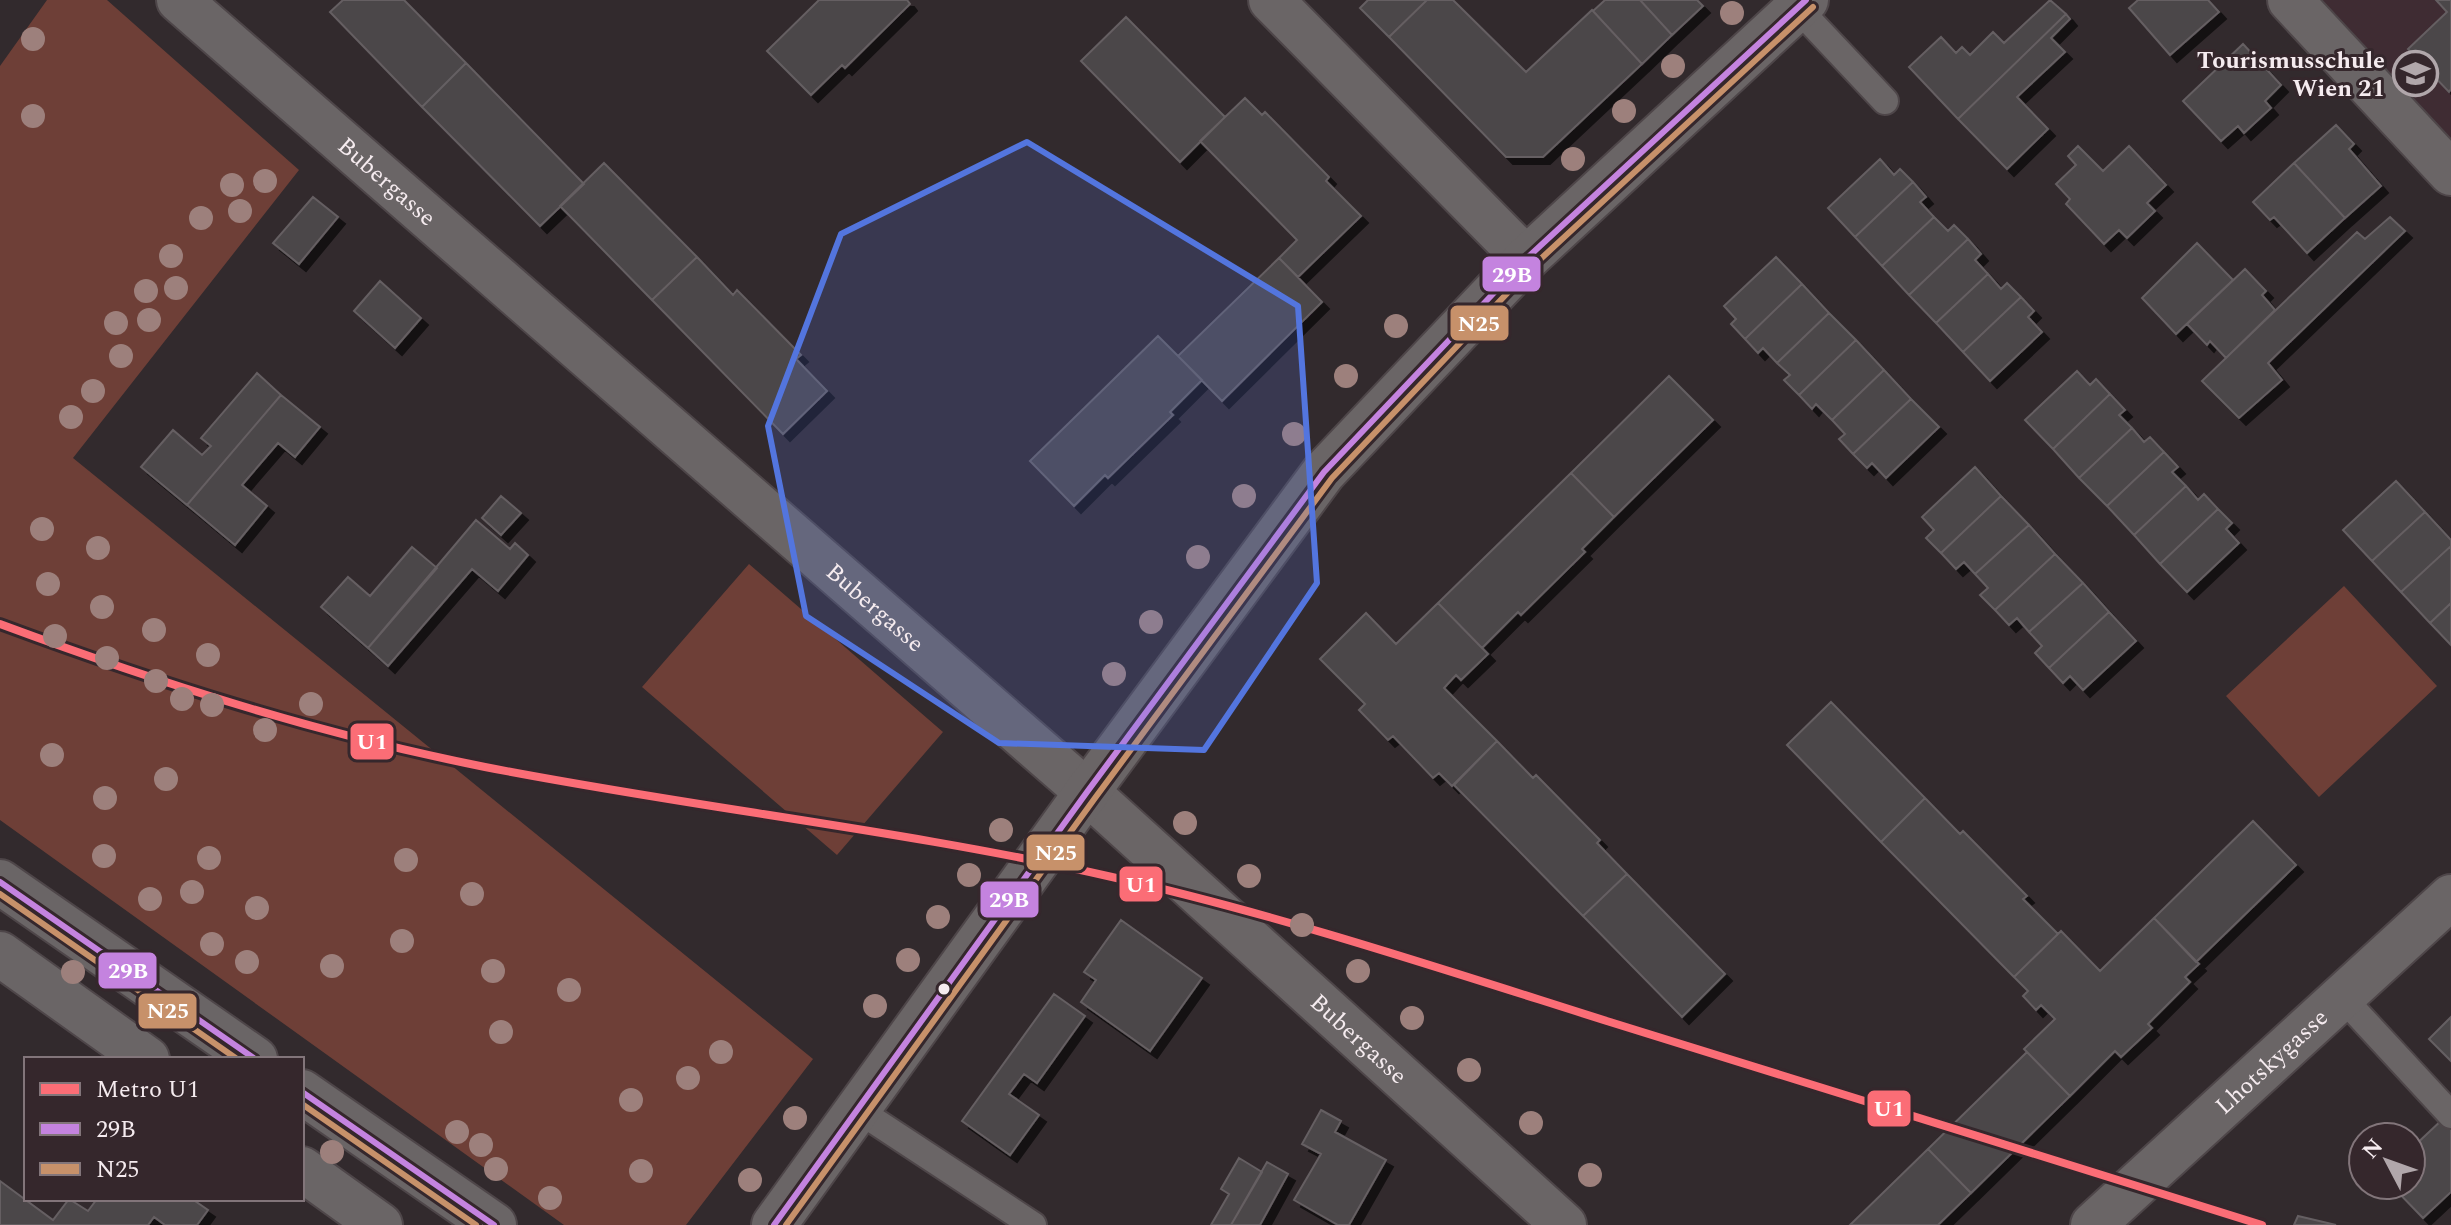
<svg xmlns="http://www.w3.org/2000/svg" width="2451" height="1225" font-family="Spectral,serif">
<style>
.built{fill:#3f2c33}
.green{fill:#6e3f37}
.building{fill:#4c4649;stroke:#655f62;stroke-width:2;filter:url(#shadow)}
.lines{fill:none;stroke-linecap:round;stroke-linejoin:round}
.lane-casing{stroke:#4e4649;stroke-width:30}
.street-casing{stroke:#4e4649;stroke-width:48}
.lane{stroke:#6a6566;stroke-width:26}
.street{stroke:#6a6566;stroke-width:44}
.bus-1-casing{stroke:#35272c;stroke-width:12}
.bus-2-casing{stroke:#35272c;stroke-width:12}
.bus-1{stroke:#c483df;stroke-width:6}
.bus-2{stroke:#c7916a;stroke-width:6}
.metro-1-casing{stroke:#35272c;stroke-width:14}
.metro-1{stroke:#fb6d76;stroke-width:8}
.tree{fill:#9d807c}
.marked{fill:#5375de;fill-opacity:0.2;stroke:#5375de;stroke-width:6;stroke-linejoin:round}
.bus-dot{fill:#f5ebef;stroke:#35272c;stroke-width:3}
.labels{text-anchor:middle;stroke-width:6;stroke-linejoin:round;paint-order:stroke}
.poi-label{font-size:24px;font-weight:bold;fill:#f5ebef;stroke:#35272c;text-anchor:end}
.street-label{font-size:24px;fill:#f5ebef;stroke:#35272c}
.line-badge{stroke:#35272c;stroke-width:3}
.badge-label{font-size:22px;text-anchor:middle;font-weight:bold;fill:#fff}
</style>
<defs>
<filter id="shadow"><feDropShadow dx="7" dy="7" stdDeviation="0" flood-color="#0009"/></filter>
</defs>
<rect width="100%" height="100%" fill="#322a2d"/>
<path class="built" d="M2313,0H2451V148Z"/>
<path class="green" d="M47,0H107L299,170L73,458L813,1059L686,1225H564L0,820V66Z
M749,564L943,732L837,855L642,687Z
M2344,586L2437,686L2319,797L2226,696Z"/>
<path class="building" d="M343,0H404L466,63L422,107L330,12Z
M819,0H907L910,4L845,68L842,65L811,95L767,51Z
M1368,0H1427L1389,37L1360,8Z
M1427,0H1453L1526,72L1592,10L1642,64L1543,157H1506L1389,37Z
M1605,0H1640L1672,35L1642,64L1593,11Z
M1640,0H1697L1703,6L1672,35Z
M2050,0L2066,14L1958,119L1909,67L1941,37L1956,53L1962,47L1970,55L1993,32L2004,43Z
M2138,0H2208L2219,12L2170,55L2129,8Z
M2436,0H2451V89L2449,92L2408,49L2447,12Z
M2066,14L2070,19L2051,38L2065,52L2017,97L2048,129L2007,169L1958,119Z
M1126,17L1225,117L1180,162L1081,61Z
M2243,44L2281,85L2265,101L2271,108L2244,133L2238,126L2221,141L2183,101Z
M466,63L584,184L540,226L422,107Z
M1245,98L1262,115L1265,112L1329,177L1326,181L1361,216L1298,277L1279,258L1297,240L1200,141Z
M2336,125L2354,144L2349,149L2381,186L2345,218L2294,163Z
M2078,146L2103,171L2129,146L2166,185L2147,203L2155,211L2127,238L2119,230L2104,244L2066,204L2070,199L2056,184L2076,165L2068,156Z
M1880,159L1894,175L1900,169L1913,182L1855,237L1828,208Z
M604,163L697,257L652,300L560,206Z
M2294,163L2345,218L2307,253L2274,217L2270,220L2253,202Z
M1913,182L1926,197L1920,202L1934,217L1882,266L1855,237Z
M313,197L338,217L299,264L273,243Z
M1934,217L1948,231L1954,225L1968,239L1909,295L1882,266Z
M2390,217L2405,231L2268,363L2282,380L2239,418L2202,381L2357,232L2365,239Z
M1968,239L1981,254L1975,260L1988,274L1936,323L1909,295Z
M2197,243L2233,280L2176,334L2142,298Z
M697,257L733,295L737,290L801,355L796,359L827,391L783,434L652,300Z
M1776,257L1802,284L1745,339L1731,324L1736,319L1724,306Z
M1279,258L1322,302L1222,401L1178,356Z
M2245,269L2266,291L2262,295L2275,310L2226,358L2210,341L2207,345L2187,324Z
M1988,274L2001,289L2007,283L2021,297L1963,352L1936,323Z
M380,281L421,318L395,348L354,311Z
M1802,284L1829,313L1777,363L1763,348L1758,353L1745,339Z
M2021,297L2034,311L2028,317L2042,332L1990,381L1963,352Z
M1829,313L1856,340L1799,395L1784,380L1790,375L1777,363Z
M1158,336L1202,380L1170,412L1173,415L1108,478L1105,475L1074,506L1030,461Z
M1856,340L1884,370L1832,420L1816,404L1812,409L1799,395Z
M1884,370L1911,399L1853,454L1839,439L1845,434L1832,420Z
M2077,371L2090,385L2096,379L2110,394L2053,449L2025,420Z
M257,373L281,395L187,505L141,467L173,430L202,455L211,446L201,438Z
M1669,376L1713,420L1614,517L1571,473Z
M2110,394L2125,410L2119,415L2132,428L2079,478L2053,449Z
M281,395L320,427L295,457L278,443L242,485L267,506L235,545L187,505Z
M1911,399L1939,427L1886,478L1872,463L1867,468L1853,454Z
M2132,428L2144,442L2150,437L2164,452L2107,506L2079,478Z
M2164,452L2178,467L2172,472L2186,486L2134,535L2107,506Z
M1975,467L2001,496L1941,553L1926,538L1934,530L1922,517Z
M1571,473L1614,517L1582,549L1585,552L1521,615L1518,612L1482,648L1438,603Z
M2396,481L2425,512L2372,561L2343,530Z
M2186,486L2198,500L2204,494L2218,509L2160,564L2134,535Z
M501,496L521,513L501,535L482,518Z
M2001,496L2029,525L1975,574L1964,562L1956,569L1941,553Z
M2218,509L2232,523L2226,529L2239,543L2187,592L2160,564Z
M2425,512L2451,540V546L2401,592L2372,561Z
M476,520L510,549L515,543L528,555L498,591L472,569L388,666L368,648Z
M2029,525L2055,554L1995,610L1980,595L1988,588L1975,574Z
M2451,546V603L2430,623L2401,592Z
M412,547L437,568L368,648L321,607L348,577L370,596Z
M2055,554L2083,583L2029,632L2017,618L2009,625L1995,610Z
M2083,583L2109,612L2049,668L2035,653L2042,646L2029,632Z
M1438,603L1488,654L1461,680L1456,675L1444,688L1497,741L1452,786L1439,773L1433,778L1393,736L1388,740L1359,710L1365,704L1320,659L1366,613L1396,644Z
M2451,603V645L2430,623Z
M2109,612L2136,641L2083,690L2070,676L2063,683L2049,668Z
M1831,702L1925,798L1881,842L1787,745Z
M1497,741L1533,778L1536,775L1600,840L1597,843L1627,874L1583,916L1454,785Z
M1925,798L1960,834L1963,831L2027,896L2023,899L2058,934L2014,977L1881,842Z
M2253,821L2296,865L2196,962L2154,918Z
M1627,874L1725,974L1682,1017L1583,916Z
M2154,918L2199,964L2185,977L2190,982L2148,1024L2152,1028L2121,1057L2115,1051L2070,1096L2024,1049L2055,1019L2041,1005L2036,1010L2023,996L2028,991L2014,977L2061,931L2100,971Z
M1121,920L1202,978L1150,1051L1081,1002L1096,980L1084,972Z
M1054,994L1085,1016L1037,1083L1024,1074L1009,1094L1039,1115L1010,1155L962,1121Z
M2451,1017V1061L2429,1039Z
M2027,1052L2070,1096L1971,1193L1928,1149Z
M1321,1110L1341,1121L1335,1132L1386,1160L1349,1225H1338L1294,1200L1321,1154L1302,1144Z
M2444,1118L2451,1126V1192L2423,1218L2391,1185H2411V1149Z
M1928,1149L1971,1193L1938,1225H1850Z
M1239,1158L1262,1172L1231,1225H1211L1229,1194L1221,1189Z
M1267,1162L1288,1174L1260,1225H1231Z
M0,1181L53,1220L69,1199L88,1211L97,1199H192L208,1210L197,1225H165L154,1217L148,1225H0Z
M2298,1216L2336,1225H2294Z"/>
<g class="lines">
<defs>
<path id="lane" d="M1790,0L1885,101
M2342,997L2451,1115
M858,1110L1033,1225"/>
<g id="street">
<path id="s1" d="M179,0L1087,792L1564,1225"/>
<path d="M1271,0L1526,259"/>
<path d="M2290,0L2451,173"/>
<path d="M0,882L255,1059"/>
<path d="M0,954L147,1059"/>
<path d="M302,1092L494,1225"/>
<path d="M302,1169L380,1225"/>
<path d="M774,1225L1087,792L1324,472L1526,259L1806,0"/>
<path id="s2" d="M2093,1225L2451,897"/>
</g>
</defs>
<use href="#lane" class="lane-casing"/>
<use href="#street" class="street-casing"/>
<use href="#lane" class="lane"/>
<use href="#street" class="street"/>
<defs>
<path id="bus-1" d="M0,882L255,1059
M302,1092L494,1225
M774,1225L1087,792L1324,472L1526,259L1806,0"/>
<path id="bus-2" d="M0,894L237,1059
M302,1104L476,1225
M786,1225L1095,798L1332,478L1533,266L1813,7"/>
</defs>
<use href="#bus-1" class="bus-1-casing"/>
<use href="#bus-2" class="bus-2-casing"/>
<use href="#bus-1" class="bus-1"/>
<use href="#bus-2" class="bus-2"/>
<defs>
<path id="metro-1" d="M0,624C159,683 319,734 485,767C694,808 905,830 1112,877C1280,915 1445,970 1610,1022C1827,1089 2045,1157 2262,1225"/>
</defs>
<use href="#metro-1" class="metro-1-casing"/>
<use href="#metro-1" class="metro-1"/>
</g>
<g class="tree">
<circle cx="1732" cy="13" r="12"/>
<circle cx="33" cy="39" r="12"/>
<circle cx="1673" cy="66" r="12"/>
<circle cx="1624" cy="111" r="12"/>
<circle cx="33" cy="116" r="12"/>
<circle cx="1573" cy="159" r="12"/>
<circle cx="265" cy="181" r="12"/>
<circle cx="232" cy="185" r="12"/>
<circle cx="240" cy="211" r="12"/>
<circle cx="201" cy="218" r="12"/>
<circle cx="171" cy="256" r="12"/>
<circle cx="176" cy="288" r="12"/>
<circle cx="146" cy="291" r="12"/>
<circle cx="149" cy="320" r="12"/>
<circle cx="116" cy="323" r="12"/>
<circle cx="1396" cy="326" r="12"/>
<circle cx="121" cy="356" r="12"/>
<circle cx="1346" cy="376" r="12"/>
<circle cx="93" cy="391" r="12"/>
<circle cx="71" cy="417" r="12"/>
<circle cx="1294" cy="434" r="12"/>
<circle cx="1244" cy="496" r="12"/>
<circle cx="42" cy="529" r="12"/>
<circle cx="98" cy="548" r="12"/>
<circle cx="1198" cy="557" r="12"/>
<circle cx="48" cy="584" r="12"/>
<circle cx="102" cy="607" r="12"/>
<circle cx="1151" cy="622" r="12"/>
<circle cx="154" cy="630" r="12"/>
<circle cx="55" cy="636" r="12"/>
<circle cx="208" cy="655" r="12"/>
<circle cx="107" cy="658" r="12"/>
<circle cx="1114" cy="674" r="12"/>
<circle cx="156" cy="681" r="12"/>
<circle cx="182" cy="699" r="12"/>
<circle cx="311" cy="704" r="12"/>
<circle cx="212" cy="705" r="12"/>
<circle cx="265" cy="730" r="12"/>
<circle cx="52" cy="755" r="12"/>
<circle cx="166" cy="779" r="12"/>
<circle cx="105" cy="798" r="12"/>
<circle cx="1185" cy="823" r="12"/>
<circle cx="1001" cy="830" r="12"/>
<circle cx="104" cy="856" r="12"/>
<circle cx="209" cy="858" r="12"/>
<circle cx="406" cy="860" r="12"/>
<circle cx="969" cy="875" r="12"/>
<circle cx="1249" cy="876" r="12"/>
<circle cx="192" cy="892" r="12"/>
<circle cx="472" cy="894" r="12"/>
<circle cx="150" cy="899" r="12"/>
<circle cx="257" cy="908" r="12"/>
<circle cx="938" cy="917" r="12"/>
<circle cx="1302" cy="925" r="12"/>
<circle cx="402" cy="941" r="12"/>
<circle cx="212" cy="944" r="12"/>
<circle cx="908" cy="960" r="12"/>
<circle cx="247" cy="962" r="12"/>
<circle cx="332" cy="966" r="12"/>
<circle cx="493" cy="971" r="12"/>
<circle cx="1358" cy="971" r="12"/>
<circle cx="73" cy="972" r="12"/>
<circle cx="569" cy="990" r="12"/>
<circle cx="875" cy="1006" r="12"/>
<circle cx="1412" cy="1018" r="12"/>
<circle cx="501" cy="1032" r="12"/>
<circle cx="721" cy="1052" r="12"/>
<circle cx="1469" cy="1070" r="12"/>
<circle cx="688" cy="1078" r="12"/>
<circle cx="631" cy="1100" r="12"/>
<circle cx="795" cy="1118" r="12"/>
<circle cx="1531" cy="1123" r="12"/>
<circle cx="457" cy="1132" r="12"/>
<circle cx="481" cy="1145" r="12"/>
<circle cx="332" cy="1152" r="12"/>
<circle cx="496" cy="1169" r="12"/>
<circle cx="641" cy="1171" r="12"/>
<circle cx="1590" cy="1175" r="12"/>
<circle cx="750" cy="1180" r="12"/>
<circle cx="550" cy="1198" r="12"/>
</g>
<path class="marked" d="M1027,142L1298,306L1317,583L1204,750L999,743L806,616L768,426L841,234Z"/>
<defs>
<symbol id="school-ring" viewBox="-11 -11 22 22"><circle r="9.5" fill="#35272c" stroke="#b1a7ab" stroke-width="1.5"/><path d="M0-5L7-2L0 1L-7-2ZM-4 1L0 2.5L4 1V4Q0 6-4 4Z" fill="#b1a7ab"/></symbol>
</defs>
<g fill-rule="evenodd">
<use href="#school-ring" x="2390" y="48" width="51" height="51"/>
</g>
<circle class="bus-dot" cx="944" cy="989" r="7"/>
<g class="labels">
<g class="poi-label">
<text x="2385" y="68">Tourismusschule<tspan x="2385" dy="28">Wien 21</tspan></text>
</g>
<g class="street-label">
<text dy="8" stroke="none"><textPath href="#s1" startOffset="276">Bubergasse</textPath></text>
<text dy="8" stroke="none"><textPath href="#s1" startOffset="924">Bubergasse</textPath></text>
<text dy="8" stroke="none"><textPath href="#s1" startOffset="1572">Bubergasse</textPath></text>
<text dy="8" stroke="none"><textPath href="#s2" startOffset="242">Lhotskygasse</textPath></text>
</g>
</g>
<g class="line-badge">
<rect x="1481" y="255" width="61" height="38" rx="8" fill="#c483df"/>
<rect x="1449" y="304" width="61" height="38" rx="8" fill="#c7916a"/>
<rect x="349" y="722" width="46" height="39" rx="8" fill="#fb6d76"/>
<rect x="1025" y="833" width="61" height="39" rx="8" fill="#c7916a"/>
<rect x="1118" y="865" width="46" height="38" rx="8" fill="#fb6d76"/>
<rect x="979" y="880" width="61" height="39" rx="8" fill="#c483df"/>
<rect x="97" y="951" width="61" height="39" rx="8" fill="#c483df"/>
<rect x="137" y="992" width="61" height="38" rx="8" fill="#c7916a"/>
<rect x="1866" y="1089" width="46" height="39" rx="8" fill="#fb6d76"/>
</g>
<g class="badge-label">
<text x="1512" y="282">29B</text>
<text x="1479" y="331">N25</text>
<text x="372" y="749">U1</text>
<text x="1056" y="860">N25</text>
<text x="1141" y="892">U1</text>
<text x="1009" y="907">29B</text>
<text x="128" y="978">29B</text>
<text x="168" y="1018">N25</text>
<text x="1889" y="1116">U1</text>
</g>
<rect x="24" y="1057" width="280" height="144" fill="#35272c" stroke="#82757a" stroke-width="2"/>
<rect x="40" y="1083" width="40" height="12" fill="#fb6d76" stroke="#82757a" stroke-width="2"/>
<text x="96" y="1097" font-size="24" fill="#f5ebef">Metro U1</text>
<rect x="40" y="1123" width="40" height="12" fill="#c483df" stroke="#82757a" stroke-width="2"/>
<text x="96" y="1137" font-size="24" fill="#f5ebef">29B</text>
<rect x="40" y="1163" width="40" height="12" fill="#c7916a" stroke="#82757a" stroke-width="2"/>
<text x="96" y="1177" font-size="24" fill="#f5ebef">N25</text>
<g transform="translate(2387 1161) rotate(311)"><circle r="38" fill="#35272c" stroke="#82757a" stroke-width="2"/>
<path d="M0-6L14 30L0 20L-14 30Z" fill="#b1a7ab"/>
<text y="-12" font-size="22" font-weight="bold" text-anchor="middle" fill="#f5ebef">N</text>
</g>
</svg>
